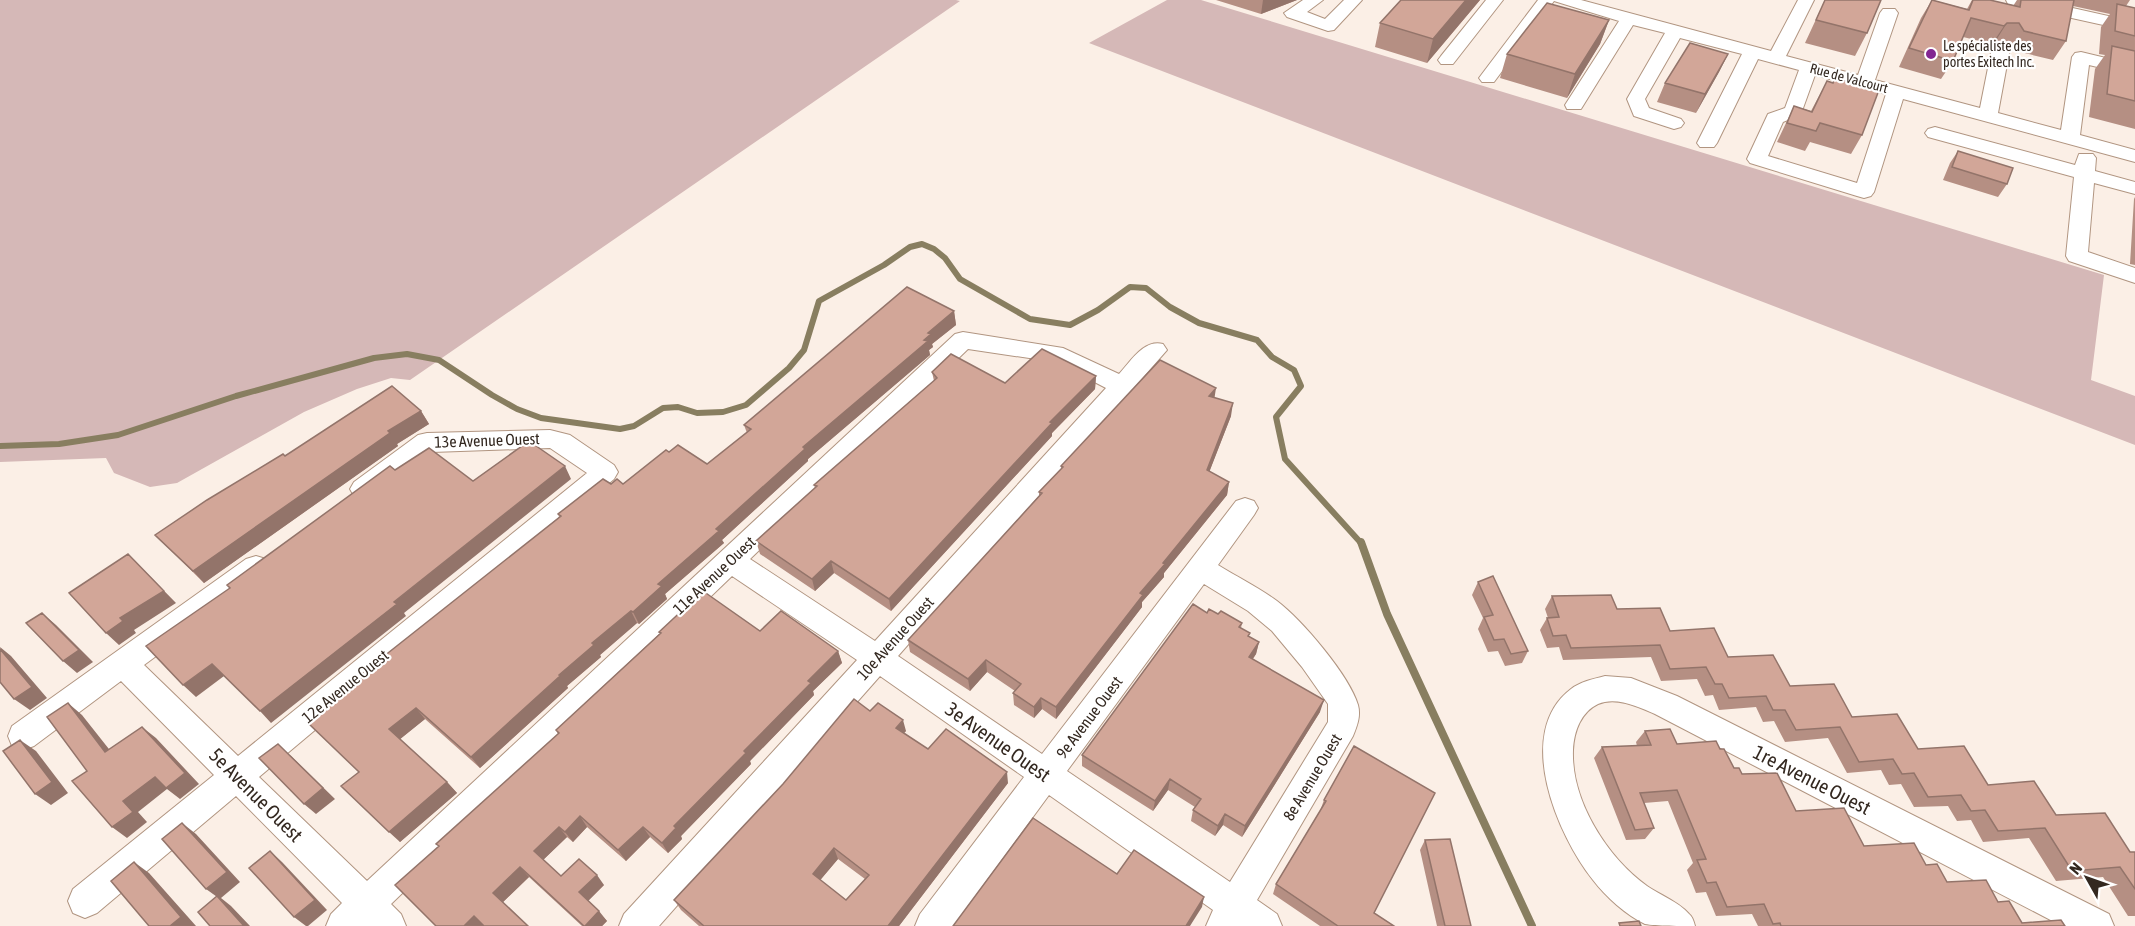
<svg xmlns="http://www.w3.org/2000/svg" width="2135" height="926" font-family="'Asap Condensed',sans-serif">
<style>
.green{fill:#d5b8b7}
.lines{fill:none;stroke-linecap:round;stroke-linejoin:round}
.stream-far1{stroke:#887e60;stroke-width:6}
.stream{stroke:#887e60;stroke-width:8}
.minor-casing{stroke:#b19581;stroke-width:2}
.minor{fill:#fff;fill-rule:evenodd}
.wall{fill:#b58f83;fill-rule:evenodd}
.shaded-wall{fill:#93746a}
.building{fill:#d2a698;stroke:#93746a;stroke-width:1.5;fill-rule:evenodd}
.poi-dot{fill:#822692;stroke:#fff;stroke-width:2}
.labels{text-anchor:middle;stroke-width:4.5;stroke-linejoin:round;paint-order:stroke}
.far-poi-label{font-size:14px;fill:#332820;stroke:#fff;text-anchor:start}
.far-street-label{font-size:14px;fill:#332820;stroke:#fff}
.street-label{font-size:16px;fill:#332820;stroke:#fff}
.near-street-label{font-size:20px;fill:#332820;stroke:#fff}
</style>
<rect width="100%" height="100%" fill="#fbefe6"/>
<path class="green" d="M0,0H956L960,1L410,380L391,378L357,389L304,412L177,483L150,487L114,473L106,458L0,462Z
M1167,0H1201L2104,275L2091,380L2135,396V445L1089,43Z"/>
<g class="lines">
<path class="stream-far1" d="M0,446L59,444L118,435L236,396L374,358L407,354L439,360L492,395L517,409L541,418L620,429L634,426L663,408L678,407L697,413L723,412L746,405L789,368L804,350L819,301L884,265L910,247L922,244L934,249L945,258L960,279L1030,319L1070,325L1098,310L1130,287L1146,288L1170,307L1199,323L1257,340L1272,357L1294,370L1301,386L1276,417L1285,459L1361,543"/>
<path class="stream" d="M1361,542L1387,614L1532,926"/>
<defs>
<path id="minor" d="M1303,0H1323L1307,12L1325,19L1344,0H1362L1334,30L1328,31L1287,17L1284,13Z
M1486,0H1503L1453,64H1441L1438,60L1441,56Z
M1538,0H1581L1771,51L1798,0H1814L1786,56L1858,75L1880,13L1883,9H1895L1898,13L1875,80L1980,108L1992,48L1995,44H2007L2010,48L1998,113L2061,130L2072,57L2075,53L2081,52L2135,65V76L2089,65L2080,135L2135,150V162L1903,99L1874,192L1871,196L1864,198L1857,196L1750,163L1747,159L1768,114L1785,108L1799,70L1758,59L1717,143L1714,147H1700L1697,143L1742,54L1680,38L1645,99L1649,108L1681,119L1684,123L1681,127L1674,129L1634,116L1627,99L1665,33L1633,25L1581,109H1567L1565,105L1619,21L1554,1L1494,82H1482L1479,78L1482,74ZM1815,75L1886,94L1857,183L1768,156L1783,122L1800,115L1802,111Z
M2006,0H2037L2135,22V32L2008,4Z
M1935,127L2075,165L2079,154H2093L2096,158L2095,171L2135,182V194L2094,183L2088,252L2135,268V283L2069,261L2066,256L2074,177L1928,137L1925,133L1928,129Z
M963,332L1063,348L1119,374C1131,361 1144,339 1163,344L1167,350L898,656L1042,754L1236,501L1245,498L1254,501L1258,508L1254,515L1218,565C1237,577 1258,587 1277,601C1302,620 1349,675 1358,705C1361,716 1357,726 1353,736L1257,900L1277,914L1282,926H1206L1213,910L1049,795L953,926H915L920,914L1024,777L880,676L659,926H619L624,914L857,660L732,576L391,904L401,914L406,926H326L331,914L342,903L236,796L97,913L85,918L73,913L68,901L73,889L214,775L121,681L34,746L23,750L12,746L8,736L12,726L246,559L256,556L266,559L270,567L266,575L144,665L238,756L587,473L550,448L432,452L372,496L363,499L354,496L350,489L354,482L418,435L427,433L550,430L570,435L614,465L618,472L614,479L259,777L367,881L955,334ZM968,349L1056,362L1106,388L875,641L750,559ZM1204,584L1248,611L1272,631L1302,667L1328,704V722L1230,882L1067,771Z
M1605,676L1631,678L1677,696L2109,914L2114,926H2062L1655,714C1639,707 1616,696 1598,704C1581,712 1574,731 1573,750C1571,801 1607,857 1647,886C1660,895 1679,902 1689,914C1692,916 1694,922 1695,926C1683,926 1655,926 1645,924C1626,915 1606,897 1593,880C1558,836 1513,733 1571,689C1580,682 1593,679 1605,676Z"/>
</defs>
<use href="#minor" class="minor-casing"/>
<use href="#minor" class="minor"/>
</g>
<path class="wall" d="M1216,0H1297L1261,14Z
M1401,0H1480L1427,63L1375,47L1380,23Z
M1825,0H1881L1867,33L1855,56L1805,43Z
M1932,0L1967,9L1972,0H1990L2013,6L2017,0H2130L2126,6L2135,8V129L2089,117L2095,69L2105,55L2099,54L2101,27L2110,14L2073,6L2066,41L2053,60L2012,50L2007,42H1995L1992,44L1963,37L1953,61L1941,79L1899,67L1921,18Z
M1609,20L1600,44L1567,98L1500,78L1507,54Z
M1728,54L1719,72L1696,113L1657,102L1665,83Z
M1835,78L1862,135L1851,154L1810,142L1805,151L1777,142L1794,106L1811,111L1827,81L1832,83Z
M1958,151L2007,184L1998,197L1943,180L1950,163Z
M2135,197V265L2130,264L2134,199Z
M954,311L956,325L932,344L933,347L929,350L930,355L808,459V461L722,540L724,543L665,594L667,599L639,624L637,623L600,655L601,657L567,686L568,688L480,768L425,719L400,739L447,782L457,793L400,842L359,772L348,690L559,517L558,514L611,484H623L669,452L707,464L747,433L744,425Z
M932,372L1005,383L1096,376L1095,389L1052,433V436L891,611L834,573L815,591L760,554L756,541L815,488L814,485L934,381Z
M1215,398L1231,416L1209,472L1229,482L1227,495L1164,573V577L1142,602V607L1056,719L1042,709L1034,718L1014,705L1013,693L1015,691L987,672L970,691L910,652L908,640L1039,496V492L1061,469V466Z
M421,411L429,424L397,444L398,446L204,583L155,535L285,456Z
M1478,582L1528,651L1522,663L1505,666L1498,651L1488,652L1478,629L1483,618L1472,595Z
M1552,596L1617,609L1670,631L1728,657L1790,686L1918,749L1988,785L2056,815L2130,852H2135V916H2128L2103,877L2056,881L2029,838L1983,842L1971,820L1957,821L1948,806L1914,807L1901,784L1889,785L1881,770L1847,773L1828,738L1785,742L1774,721L1763,722L1756,707L1719,710L1713,695L1705,696L1697,679L1661,681L1651,657L1563,660L1559,647L1547,648L1540,630L1547,618H1548L1545,609Z
M1207,613L1218,614L1242,623L1241,628L1250,637L1259,642L1256,654L1253,659L1320,712L1242,837L1223,825L1215,836L1191,821L1193,810L1195,807L1168,790L1153,811L1082,766V755Z
M760,631L838,651L842,663L813,691L814,695L750,761L751,764L681,836L682,839L668,853L650,837L626,861L587,827L573,842L567,837L543,860L561,876L604,885L588,901L607,921L602,926H582L529,877L503,902L439,846L558,734L556,730L660,633L659,632Z
M870,711L906,731L904,733L928,749L1008,783L899,926H699L681,910L674,900ZM838,859L865,879L846,900L820,880Z
M1645,731L1677,744L1720,749L1734,768L1796,811L1864,846L1926,865L1947,882L1998,902L2022,923L2065,926H1758L1752,914L1716,916L1706,892L1696,893L1687,870L1693,863L1668,801L1644,803L1654,828L1645,839L1626,840L1594,758L1602,747L1637,746L1636,742Z
M1354,746L1374,913L1394,926H1320L1273,894L1276,884L1320,811L1324,800Z
M1425,840L1471,926H1437L1420,850Z"/>
<path class="shaded-wall" d="M1263,0H1297L1261,14Z
M1466,0H1480L1427,63L1433,39Z
M1609,20L1600,44L1567,98L1575,74Z
M2007,23L1995,42L1992,44L2004,26Z
M1728,54L1719,72L1696,113L1705,94Z
M954,311L956,325L932,344L933,347L929,350L930,355L808,459V461L722,540L724,543L665,594L667,599L639,624L633,612L658,584L803,447L924,340L928,333Z
M1096,376L1095,389L1052,433V436L891,611L889,599L1050,422Z
M1216,388L1214,401L1209,396Z
M1233,403L1231,416L1205,483L1207,470Z
M421,411L429,424L397,444L398,446L204,583L193,571L388,431Z
M565,466L571,479L404,613L406,616L271,723L260,711L394,602Z
M1229,482L1227,495L1164,573V577L1142,602V607L1056,719V707L1163,563Z
M128,554L176,603L134,630L136,633L119,645L106,633Z
M831,561L834,573L815,591L812,579Z
M631,611L637,623L600,655L601,657L567,686L568,688L480,768L471,757L592,643Z
M42,613L56,625L93,662L77,673L63,661Z
M1259,642L1256,654L1246,668L1249,657Z
M0,647L11,656L47,698L30,710L14,699Z
M838,651L842,663L813,691L814,695L750,761L751,764L681,836L682,839L668,853L662,843L674,826L808,681Z
M986,660L987,672L970,691L968,679Z
M212,664L224,676L196,697L183,685Z
M1041,698L1042,709L1034,718V707Z
M1324,700L1320,712L1242,837L1245,826Z
M68,703L82,715L120,763L105,752Z
M416,708L425,719L399,740L389,729Z
M903,720L906,731L898,739L896,728Z
M142,727L156,738L199,784L180,799L167,789L138,812L147,822L127,838L112,827L123,801Z
M20,740L36,751L68,793L51,805L35,794Z
M290,755L335,799L316,814L304,804Z
M1007,772L1008,783L899,926H888Z
M1170,779L1168,790L1153,811L1155,801Z
M447,782L457,793L400,842L389,832Z
M1225,814L1223,825L1215,836L1218,826Z
M580,816L587,827L573,842L565,832Z
M182,823L196,834L240,882L221,898L231,906L250,926H244L220,899L206,889Z
M559,827L567,837L542,861L534,851Z
M643,827L650,837L626,861L618,850Z
M834,848L838,859L817,884L813,874Z
M270,851L282,862L327,910L308,926H306L294,917Z
M134,862L149,873L196,926H170Z
M520,867L529,877L502,903L493,893Z
M597,875L604,885L587,902L579,892Z
M1204,897L1202,907L1190,926H1186Z
M599,911L607,921L602,926H585Z
M474,916L484,926H464Z"/>
<path class="building" d="M1401,0H1466L1433,39L1380,23Z
M1825,0H1881L1867,33L1816,20Z
M1932,0L1969,10L1973,0H1990L2020,7L2021,0H2074L2066,41L2024,31L2019,23H2007L2004,26L1971,18L1953,61L1909,48Z
M1547,3L1609,20L1575,74L1507,54Z
M2117,4L2135,8V36L2115,31Z
M1690,43L1728,54L1705,94L1665,83Z
M2112,46L2135,51V101L2107,94Z
M1835,78L1879,90L1862,135L1820,123L1816,131L1787,123L1794,106L1812,112L1827,81L1833,83Z
M1958,151L2013,168L2007,184L1952,167Z
M907,287L954,311L928,333L931,334L924,340L928,341L803,447L805,449L716,529L719,531L658,584L662,586L633,612L631,611L592,643L594,645L559,675L560,676L471,757L416,708L389,729L447,782L389,832L341,786L359,772L307,722L348,690L345,687L561,516L558,514L603,479L611,484L617,479L623,484L666,450L669,452L678,445L707,464L751,429L744,425Z
M1042,349L1096,376L1050,422L1052,423L889,599L831,561L812,579L756,541L817,486L814,485L937,378L932,372L951,354L1005,383Z
M1160,360L1216,388L1209,396L1233,403L1207,470L1229,482L1163,563L1165,564L1140,593L1143,595L1056,707L1041,698L1034,707L1013,693L1021,684L986,660L968,679L908,640L1042,493L1039,492L1063,467L1061,466Z
M392,386L421,411L388,431L390,433L193,571L155,535L207,500L283,454L285,456Z
M529,441L565,466L394,602L397,604L260,711L212,664L183,685L146,646L230,588L227,585L390,466L395,470L429,448L473,481Z
M128,554L164,591L120,618L123,621L106,633L69,593Z
M1493,576L1528,651L1511,654L1504,639L1494,640L1484,617L1493,615L1478,582Z
M703,591L760,631L781,611L838,651L808,681L811,683L744,751L746,753L674,826L676,828L662,843L643,827L618,850L580,816L565,832L559,827L534,851L561,876L579,859L597,875L579,892L599,911L585,926H584L520,867L493,893L528,926H484L474,916L464,926H436L395,885L439,846L436,844L559,733L556,730L661,633L659,632Z
M1611,595L1617,609L1660,608L1670,631L1714,628L1728,657L1773,655L1790,686L1834,684L1852,717L1897,714L1918,749L1964,746L1988,785L2034,781L2056,815L2105,813L2130,852H2135V889L2120,867L2072,871L2045,828L1998,831L1985,810L1971,811L1961,795L1928,797L1914,773L1902,774L1893,759L1859,762L1840,727L1796,730L1785,710H1773L1766,696L1729,698L1722,684H1715L1706,667L1670,669L1660,645L1571,648L1566,635L1553,636L1547,618L1559,617L1552,596Z
M1193,604L1207,613L1209,609L1218,614L1221,611L1242,623L1239,627L1250,633L1248,636L1259,642L1249,657L1324,700L1245,826L1225,814L1218,826L1193,810L1201,799L1170,779L1155,801L1082,755Z
M42,613L79,650L63,661L26,623Z
M0,649L32,687L14,699L0,682Z
M854,699L870,711L878,703L903,720L896,728L928,749L946,729L1007,772L888,926H704L674,900L783,784ZM834,848L869,875L846,900L813,874Z
M68,703L105,752L142,727L185,773L166,788L155,777L123,801L133,812L112,827L72,781L87,771L47,717Z
M1670,729L1677,744L1716,741L1720,749H1724L1734,768H1739L1742,774L1777,773L1796,811L1844,808L1864,846L1914,843L1926,865L1937,864L1947,882L1986,880L1998,902L2009,901L2022,923L2061,920L2065,926H1781L1780,923L1773,924L1764,904L1727,907L1716,882L1707,883L1697,860L1706,859L1677,790L1640,793L1654,828L1635,830L1602,747L1651,745L1645,731Z
M20,740L52,782L35,794L3,751Z
M278,744L323,788L304,804L259,758Z
M1354,746L1435,793L1374,913L1394,926H1338L1276,884L1326,801L1324,800Z
M1033,818L1117,874L1134,850L1204,897L1186,926H953Z
M182,823L227,872L206,889L162,839Z
M1450,839L1471,926H1445L1425,840Z
M270,851L315,900L294,917L249,868Z
M134,862L181,917L170,926H149L111,881Z
M217,896L244,926H210L198,912Z
M1639,921L1641,926H1620L1619,923Z"/>
<circle class="poi-dot" cx="1931" cy="54" r="6"/>
<g class="labels">
<g class="far-poi-label">
<text x="1943" y="51">Le spécialiste des<tspan x="1943" dy="16">portes Exitech Inc.</tspan></text>
</g>
<g class="far-street-label">
<text transform="translate(1849 78) rotate(15)" y="5">Rue de Valcourt</text>
</g>
<g class="street-label">
<text transform="translate(487 440) rotate(-2)" y="6">13e Avenue Ouest</text>
<text transform="translate(714 575) rotate(-43)" y="6">11e Avenue Ouest</text>
<text transform="translate(895 638) rotate(-48)" y="6">10e Avenue Ouest</text>
<text transform="translate(345 686) rotate(-39)" y="6">12e Avenue Ouest</text>
<text transform="translate(1089 717) rotate(-53)" y="6">9e Avenue Ouest</text>
<text transform="translate(1312 777) rotate(-59)" y="6">8e Avenue Ouest</text>
</g>
<g class="near-street-label">
<text transform="translate(998 742) rotate(35)" y="7">3e Avenue Ouest</text>
<text transform="translate(1812 780) rotate(27)" y="7">1re Avenue Ouest</text>
<text transform="translate(256 795) rotate(45)" y="7">5e Avenue Ouest</text>
</g>
</g>
<g transform="translate(2087 878) rotate(310)" stroke="#ffffff" stroke-width="4.5" paint-order="stroke">
<path d="M0-4.5L10 22L0 15L-10 22Z" fill="#332820"/>
<text y="-9" font-size="16" font-weight="bold" text-anchor="middle" fill="#332820">N</text>
</g>
</svg>
